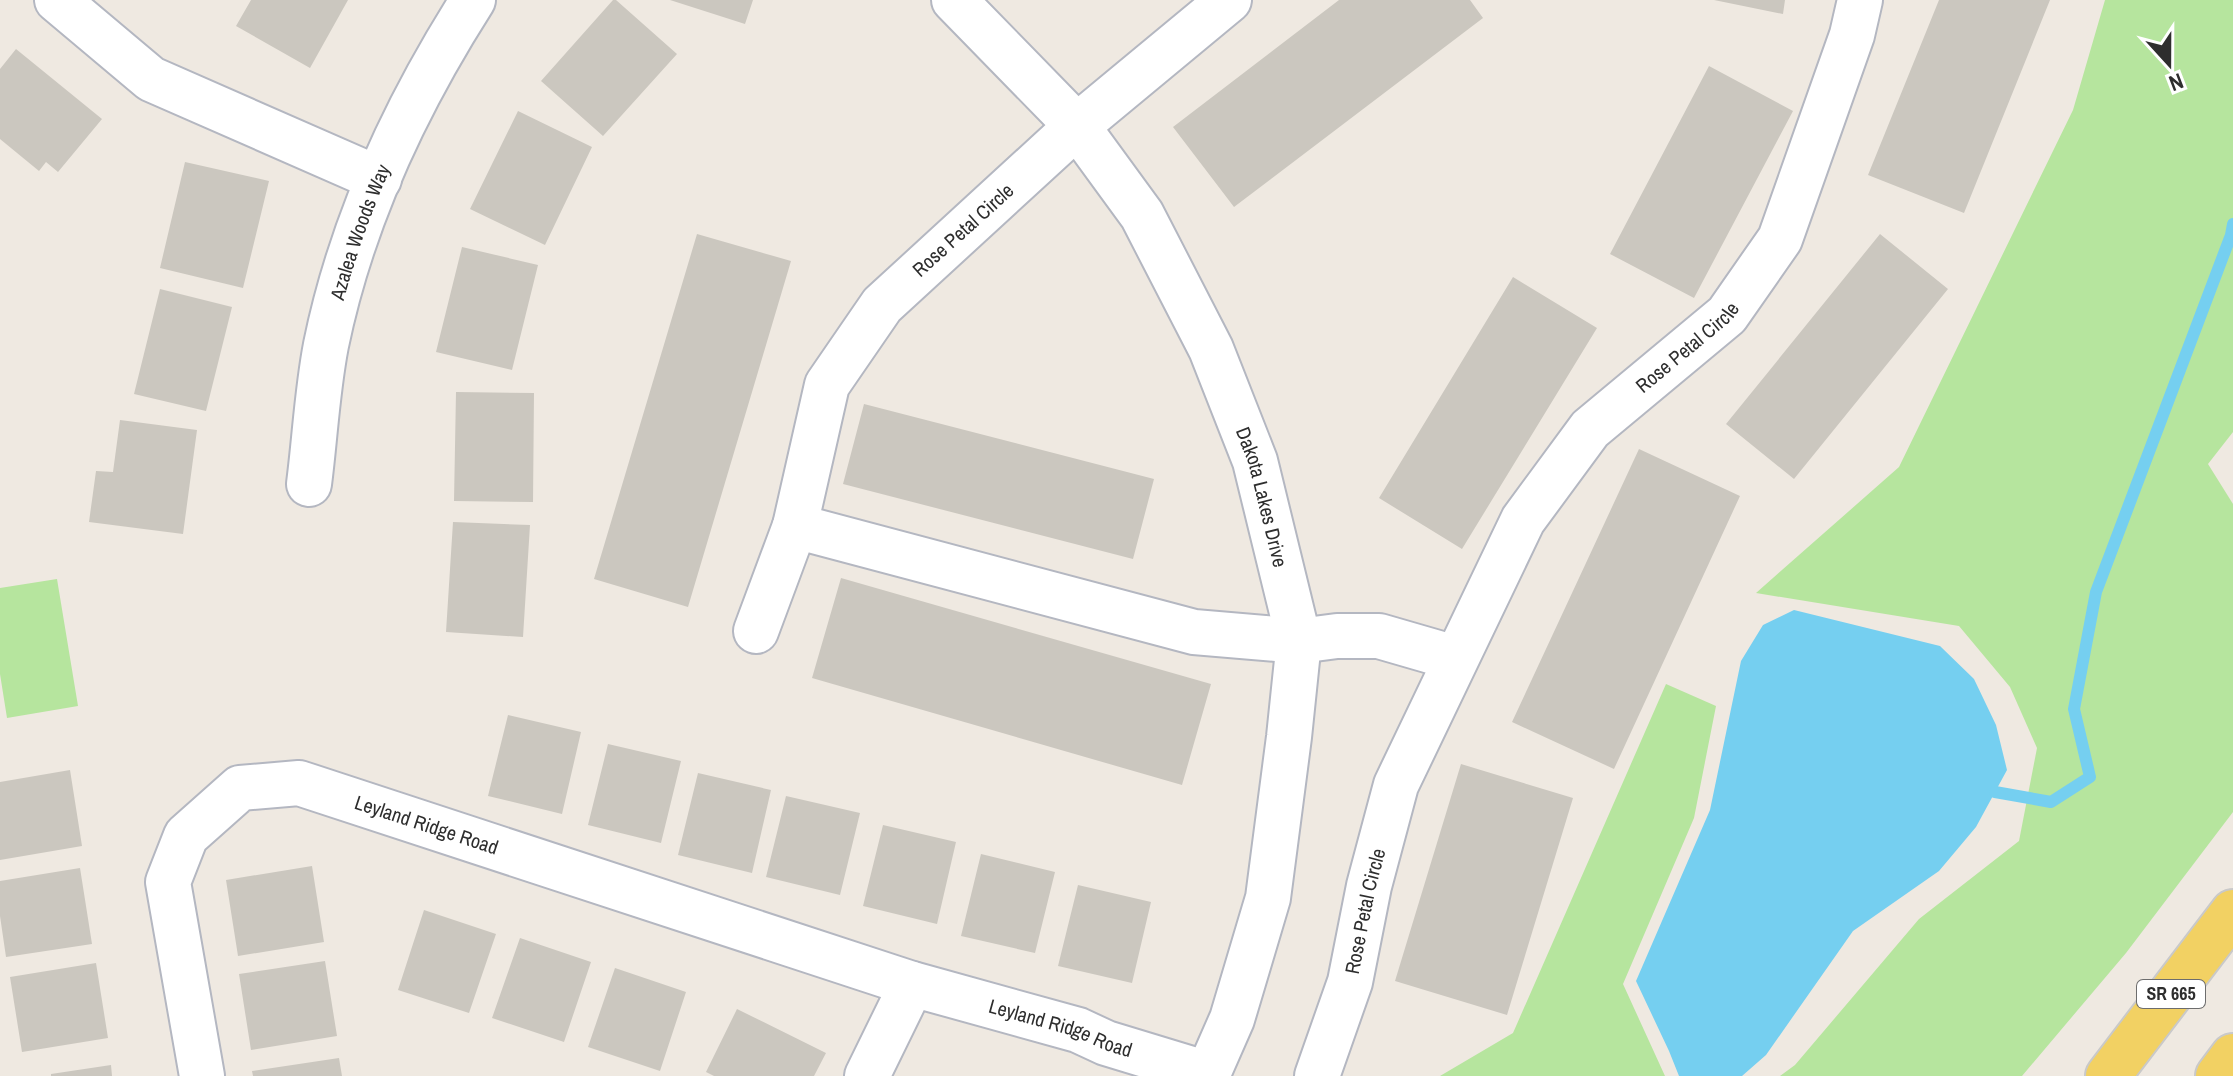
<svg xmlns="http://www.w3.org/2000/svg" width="2233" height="1076" font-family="'Archivo Narrow',sans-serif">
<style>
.green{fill:#b6e59e}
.water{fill:#75cff0}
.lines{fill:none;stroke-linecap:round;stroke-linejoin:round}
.stream{stroke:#75cff0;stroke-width:12}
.building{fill:#cbc7bf}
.minor-casing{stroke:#b4b7c1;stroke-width:48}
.major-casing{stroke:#c9c9c9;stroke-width:48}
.minor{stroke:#fff;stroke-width:44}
.major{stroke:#f2d163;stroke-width:44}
.labels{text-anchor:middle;stroke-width:8;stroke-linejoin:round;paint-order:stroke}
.shield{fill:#fff;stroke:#6d6d6d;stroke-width:2}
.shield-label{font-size:18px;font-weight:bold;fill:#2e2e2e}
.street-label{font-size:20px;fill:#2e2e2e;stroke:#fff}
</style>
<rect width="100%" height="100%" fill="#efe9e1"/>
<path class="green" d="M2105,0H2233V432L2208,464L2233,504V812L2126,953L2022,1076H1780L1795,1065L1919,919L2019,841L2037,748L2010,687L1959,626L1756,593L1899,467L2073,110Z
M57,579L78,706L7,718L0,674V588Z
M1666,684L1716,706L1694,818L1623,984L1665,1076H1440L1513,1033Z"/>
<path class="water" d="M1794,610L1940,646L1974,679L1996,725L2007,770L1976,827L1939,871L1853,931L1766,1055L1742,1076H1679L1669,1051L1636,981L1710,810L1741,661L1763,625Z"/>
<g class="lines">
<path class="stream" d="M1995,792L2051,802L2090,777L2074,709L2096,592L2231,235L2233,224"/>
</g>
<path class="building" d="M251,0H348L310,68L236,26Z
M613,0H616L677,54L603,136L541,81Z
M670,0H753L745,24Z
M1339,0H1470L1483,18L1234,207L1173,127Z
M1714,0H1785L1783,14Z
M1939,0H2050L1964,213L1868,175Z
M16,49L102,119L58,172L46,162L39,171L0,139V69Z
M1709,66L1793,111L1694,298L1610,254Z
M518,111L592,147L545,245L470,209Z
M185,162L269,181L243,288L160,268Z
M697,234L791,261L688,607L594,579Z
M1880,234L1948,289L1794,479L1726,424Z
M462,247L538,265L512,370L436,352Z
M1513,277L1597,328L1462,549L1379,498Z
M160,289L232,307L206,411L134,394Z
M456,392L534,393L533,502L454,501Z
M864,404L1154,479L1133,559L843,484Z
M120,420L197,430L183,534L89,522L96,471L113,472Z
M1639,449L1740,496L1614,769L1512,722Z
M453,522L530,525L523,637L446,632Z
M841,578L1211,684L1182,785L812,678Z
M508,715L581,732L562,814L488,796Z
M608,744L681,761L661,843L588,825Z
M1461,764L1573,798L1507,1015L1395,981Z
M70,770L82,846L0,860V782Z
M698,773L771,790L752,873L678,855Z
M786,796L860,813L840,895L766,877Z
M883,825L956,842L937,924L863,906Z
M981,854L1055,872L1035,953L961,936Z
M312,866L324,942L238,956L226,880Z
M80,868L92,944L6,957L0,916V881Z
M1078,885L1151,902L1132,983L1058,966Z
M424,910L496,934L469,1013L398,990Z
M520,938L591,962L564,1042L492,1018Z
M325,961L337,1036L251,1050L239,974Z
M96,963L108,1038L22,1052L10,977Z
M615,968L686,992L660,1071L588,1047Z
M737,1009L826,1053L814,1076H714L706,1072Z
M339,1058L342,1076H253L252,1071Z
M111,1065L112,1076H51V1074Z"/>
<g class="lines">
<defs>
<g id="minor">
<path d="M57,0L151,79L379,179"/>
<path id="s1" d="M954,0L1077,126L1142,215L1211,349L1255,461L1299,641L1289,737L1268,898L1232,1019L1207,1076"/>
<path d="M1229,0L1077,126L882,305L827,385L795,526L1194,632L1299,641L1337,636H1379L1455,658"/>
<path id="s2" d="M309,484C315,438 317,391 326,345C351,223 406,105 473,0"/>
<path d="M756,631L795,526"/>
<path id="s3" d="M202,1076L168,882L186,836L240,788L299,783L912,984L1078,1030L1106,1043L1208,1074"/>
<path d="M867,1076L912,984"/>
<path id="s4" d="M1317,1076L1350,982L1369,886L1396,785L1523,520L1590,429L1727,315L1780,239L1852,35L1860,0"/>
</g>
<path id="major" d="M2108,1076L2233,912
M2218,1076L2233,1056"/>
</defs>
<use href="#minor" class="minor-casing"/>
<use href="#major" class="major-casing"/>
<use href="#minor" class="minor"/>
<use href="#major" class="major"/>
</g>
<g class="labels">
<rect class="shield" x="2137" y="980" width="68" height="28" rx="6"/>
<g class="shield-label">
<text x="2171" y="1000">SR 665</text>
</g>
<g class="street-label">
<text transform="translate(963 230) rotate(-42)" y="7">Rose Petal Circle</text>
<text dy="7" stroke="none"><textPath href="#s2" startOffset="258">Azalea Woods Way</textPath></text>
<text dy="7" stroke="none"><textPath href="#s4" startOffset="836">Rose Petal Circle</textPath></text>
<text dy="7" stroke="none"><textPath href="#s1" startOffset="594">Dakota Lakes Drive</textPath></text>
<text dy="7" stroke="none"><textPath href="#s3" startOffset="512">Leyland Ridge Road</textPath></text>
<text dy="7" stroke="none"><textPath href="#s4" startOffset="172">Rose Petal Circle</textPath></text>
<text dy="7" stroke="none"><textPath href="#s3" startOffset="1178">Leyland Ridge Road</textPath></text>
</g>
</g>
<g transform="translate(2169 64) rotate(159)" stroke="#ffffff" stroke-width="6" paint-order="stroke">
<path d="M0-6L14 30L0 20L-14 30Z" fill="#2e2e2e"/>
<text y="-12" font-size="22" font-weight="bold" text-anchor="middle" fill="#2e2e2e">N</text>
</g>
</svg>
